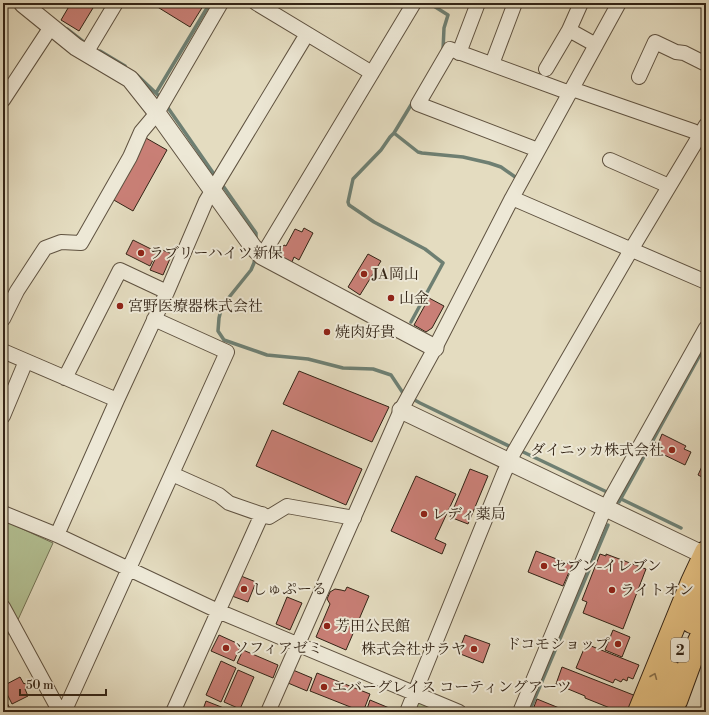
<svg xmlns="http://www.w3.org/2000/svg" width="709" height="715" font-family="'Libre Bodoni','Noto Serif JP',serif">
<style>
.green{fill:#b3c093;stroke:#737254}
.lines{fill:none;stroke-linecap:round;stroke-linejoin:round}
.stream{stroke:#6e7f72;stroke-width:3.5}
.building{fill:#c97f76;stroke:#332416}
.minor-casing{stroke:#5f5240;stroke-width:16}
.tertiary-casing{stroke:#5f5240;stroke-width:19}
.trunk-casing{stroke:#332416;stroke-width:24}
.minor{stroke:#ede8d6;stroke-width:14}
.tertiary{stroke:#ede8d6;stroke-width:17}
.trunk{stroke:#e2be80;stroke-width:22}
.oneway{stroke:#8a714b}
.poi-dot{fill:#8f2418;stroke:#ede8d6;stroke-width:1.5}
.labels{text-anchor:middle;stroke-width:4;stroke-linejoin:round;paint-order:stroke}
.shield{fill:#ede8d6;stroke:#6b5f50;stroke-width:1}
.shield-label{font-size:14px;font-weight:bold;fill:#332416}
.poi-label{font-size:15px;fill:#332416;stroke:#ede8d6;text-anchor:start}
</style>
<rect width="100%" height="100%" fill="#e4dcc0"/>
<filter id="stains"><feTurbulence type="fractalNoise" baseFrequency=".005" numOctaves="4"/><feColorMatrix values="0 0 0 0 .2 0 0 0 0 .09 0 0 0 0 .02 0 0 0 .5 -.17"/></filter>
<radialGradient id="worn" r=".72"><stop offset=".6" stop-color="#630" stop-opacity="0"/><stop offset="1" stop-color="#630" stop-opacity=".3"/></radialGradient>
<path class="green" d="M3,520L53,543L16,624L3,600Z
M421,701L448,712H410L414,703Z"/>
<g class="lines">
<path class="stream" d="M429,3L448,15L444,28L443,50
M67,29L85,43
M100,51L125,66
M137,75L158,95L161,98
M156,93L210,3
M414,100L394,133L418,152L422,153L463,157L489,163L501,167L518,179
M166,105L216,177
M394,133L390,137L381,150L353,179L348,202L349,205L374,222L425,249L443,263L411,322
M221,183L256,233V240
M255,256L254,263L251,270L222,306L219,318L218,331L224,340L267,355L308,359L343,368L373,369L391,375L403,393L406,395
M411,398L420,403L513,448
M519,450L609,493
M615,496L681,528
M619,502L706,344
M3,622L9,633
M529,712L608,525"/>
</g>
<path class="building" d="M71,3H96L79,31L61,20Z
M151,3H205L190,27Z
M146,138L167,150L133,211L112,199Z
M304,228L313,233L299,260L294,257L292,262L278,255L284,245L286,246L295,229L302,232Z
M133,240L157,252L150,266L126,254Z
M160,249L172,254L163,275L150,270Z
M368,254L381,261L360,295L348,287Z
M429,298L444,306L432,328L426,332L414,325Z
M299,371L389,407L372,442L283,404Z
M272,430L362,469L346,505L256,466Z
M662,434L686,446L684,449L691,452L685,465L652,449L655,442L658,444Z
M704,462L706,463V479L698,475Z
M470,469L488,476L468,524L450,517Z
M416,476L456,494L435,539L446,544L442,554L391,531Z
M536,551L572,565L563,586L528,572Z
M600,554L606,556V554L646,569L623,629L583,613L587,602L582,600Z
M241,576L256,582L248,602L232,596Z
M347,587L369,596L346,650L316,637L330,604L327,599L330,592L335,589L341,590L345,591Z
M287,597L302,603L290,630L276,624Z
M613,630L630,637L622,657L605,650Z
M219,635L241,645L234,661L211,651Z
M465,635L490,644L483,663L458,653Z
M586,644L639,665L633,679L628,677L627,681L623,679L621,682L615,679L613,683L576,668Z
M243,650L278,665L273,678L237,663Z
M221,661L236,668L221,702L206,695Z
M562,667L636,696L630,712H608L610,708L585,698V696L556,684Z
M238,670L254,677L240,709L224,702Z
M293,670L312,678L307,691L288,683Z
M317,673L370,694L363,712L310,691Z
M20,677L24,684L25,683L28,688L25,689L28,696L12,704L3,686Z
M3,696L11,710L8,712H3Z
M537,699L569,712H532Z
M370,700L394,710L393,712H366Z
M206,701L234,712H202Z"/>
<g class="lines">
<defs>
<path id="minor" d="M256,3L372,73
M569,30L596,45
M86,53L116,3
M459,53L478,3
M492,64L515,3
M546,69L569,30L581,3
M639,77L655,42L676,52L684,53L706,64
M572,89L693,131L700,135
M3,100L51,27
M538,150L418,104L450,49L570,93
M610,160L669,186
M512,198L706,282
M262,256L414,3
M3,319L17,291L45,248L61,242L81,243L130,157L141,132L157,113L221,3
M3,351L117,400
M65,378L120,270L167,292
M3,416L26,361
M172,474L219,495L229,503L269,517L287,506L354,518
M3,513L57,535L218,611L459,712
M57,535L117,400L167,292L206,201L307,34
M3,607L60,712
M64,712L227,352L154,319
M173,712L262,514
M268,712L401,410L435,348L512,198L619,3
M407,712L504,473L514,452L631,250L706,125
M520,712L601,517L611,498L706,328"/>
<path id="tertiary" d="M23,4L76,47L130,79L157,113L253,247L262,256L435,348
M401,410L704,555"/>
<path id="trunk" d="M692,622L706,589
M676,701L694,652L706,626
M639,712L692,582L706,552
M656,712L671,672"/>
</defs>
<use href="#minor" class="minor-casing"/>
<use href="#tertiary" class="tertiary-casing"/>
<use href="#trunk" class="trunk-casing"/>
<use href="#minor" class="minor"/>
<use href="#tertiary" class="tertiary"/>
<use href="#trunk" class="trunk"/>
</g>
<defs><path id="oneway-chevron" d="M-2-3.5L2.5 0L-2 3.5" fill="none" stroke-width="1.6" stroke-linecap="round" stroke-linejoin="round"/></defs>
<use class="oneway" href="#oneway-chevron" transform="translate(654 676) rotate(-68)"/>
<g class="poi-dot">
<circle cx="141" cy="253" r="4"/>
<circle cx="364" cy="274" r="4"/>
<circle cx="391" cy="298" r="4"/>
<circle cx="120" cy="306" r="4"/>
<circle cx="327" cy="332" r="4"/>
<circle cx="672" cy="450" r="4"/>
<circle cx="424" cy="514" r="4"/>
<circle cx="544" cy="566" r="4"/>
<circle cx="244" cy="589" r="4"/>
<circle cx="612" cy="590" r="4"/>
<circle cx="327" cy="626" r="4"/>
<circle cx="618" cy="644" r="4"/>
<circle cx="226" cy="648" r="4"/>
<circle cx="474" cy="649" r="4"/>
<circle cx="324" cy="687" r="4"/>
</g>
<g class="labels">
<rect class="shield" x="671" y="638" width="18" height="24" rx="3"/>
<g class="shield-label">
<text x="680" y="655">2</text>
</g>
<g class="poi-label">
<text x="149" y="258">ラブリーハイツ新保</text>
<text x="372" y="279">JA岡山</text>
<text x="399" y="303">山金</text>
<text x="128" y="311">宮野医療器株式会社</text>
<text x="335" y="337">焼肉好貴</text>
<text x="664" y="455" text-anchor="end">ダイニッカ株式会社</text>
<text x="432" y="519">レディ薬局</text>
<text x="552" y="571">セブン-イレブン</text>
<text x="252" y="594">しゅぷーる</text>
<text x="620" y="595">ライトオン</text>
<text x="335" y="631">芳田公民館</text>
<text x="610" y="649" text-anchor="end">ドコモショップ</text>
<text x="234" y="653">ソフィアゼミ</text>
<text x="466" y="654" text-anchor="end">株式会社サラヤ</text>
<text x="332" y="692">エバーグレイス コーティングアーツ</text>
</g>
</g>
<rect width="709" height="715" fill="none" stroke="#e4dcc0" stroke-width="16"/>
<rect x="4" y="4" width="701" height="707" fill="none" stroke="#332416" stroke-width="2"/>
<rect x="8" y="8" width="693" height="699" fill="none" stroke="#332416"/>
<path d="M20 689v6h86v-6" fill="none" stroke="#332416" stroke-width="2"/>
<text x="26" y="689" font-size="12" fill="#332416" stroke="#ede8d6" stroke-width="3" paint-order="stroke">50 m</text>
<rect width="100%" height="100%" filter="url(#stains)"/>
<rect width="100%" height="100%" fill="url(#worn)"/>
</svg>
